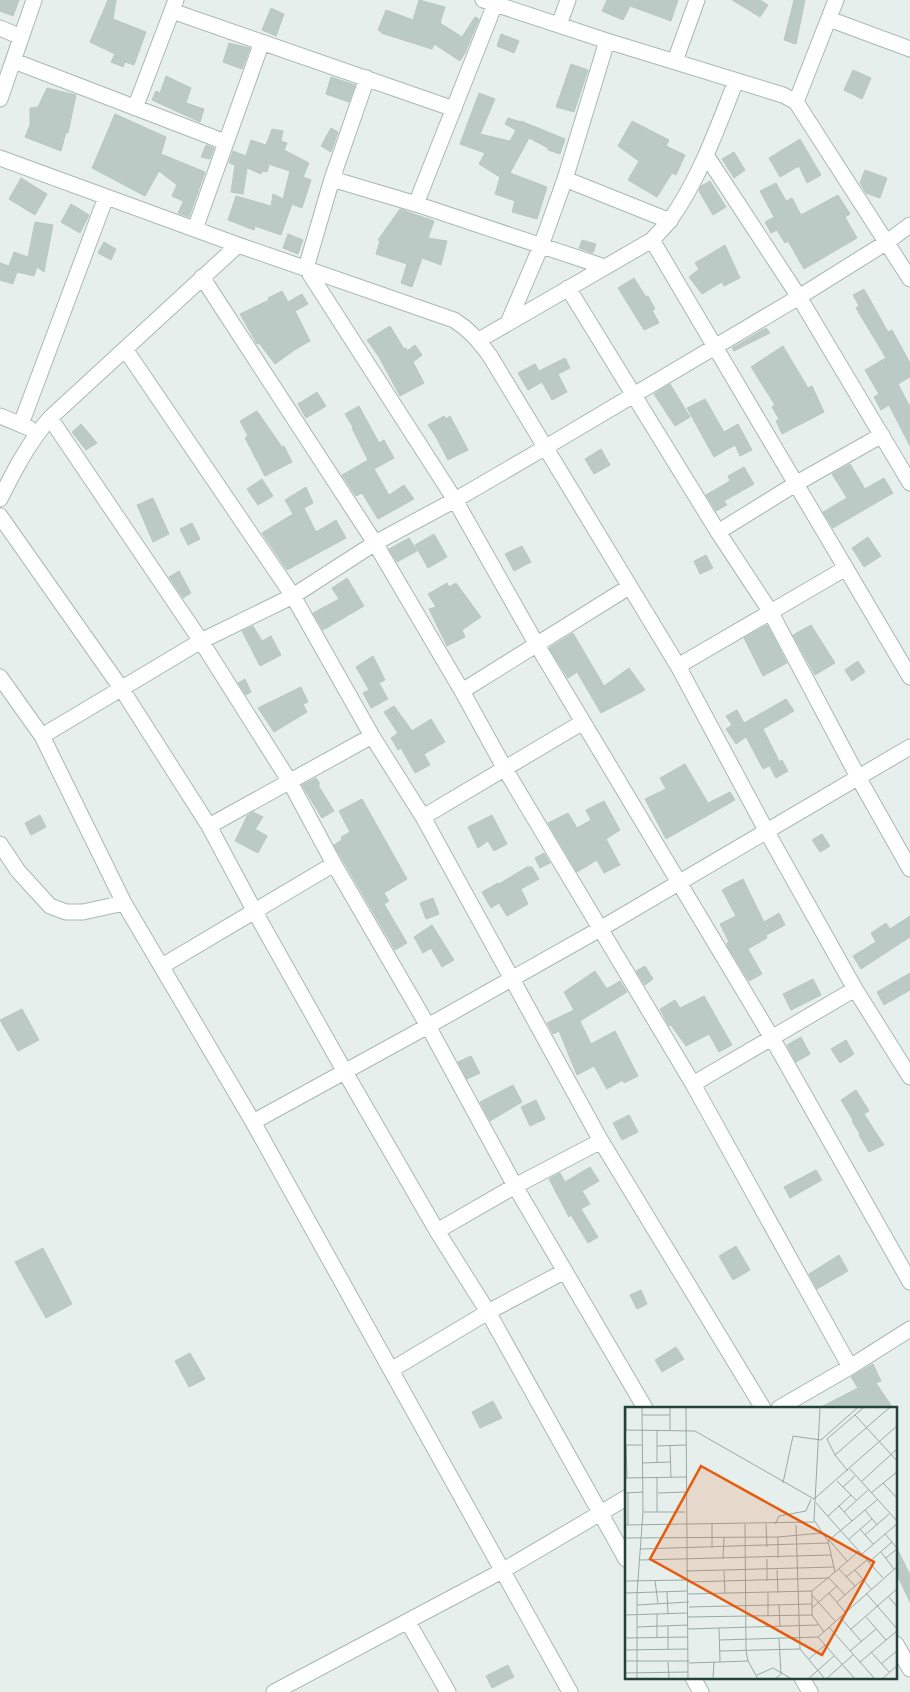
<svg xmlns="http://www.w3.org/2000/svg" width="910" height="1692" font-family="'Space Grotesk',sans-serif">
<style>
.building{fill:#bbcac4;stroke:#b8c9c2}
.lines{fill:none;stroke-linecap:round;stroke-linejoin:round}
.minor-casing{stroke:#a8b8b2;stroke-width:17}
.minor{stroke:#fff;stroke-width:15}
.inset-road{fill:none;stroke:#98aaa4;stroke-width:1}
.view{fill:#e8590c;fill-opacity:0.15;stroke:#e8590c;stroke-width:2.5}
.inset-edge{fill:none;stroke:#24423a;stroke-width:2.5}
</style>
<rect width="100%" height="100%" fill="#e6efeb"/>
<path class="building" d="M0,0H19L13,16L0,11Z
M108,0H116L113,19L146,32L134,65L125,62L123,67L111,62L115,54L90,42Z
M419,0L445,7L440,23L462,37L475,17L479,19L465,53L460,61L434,44L432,49L381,33L382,32L378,30L386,10L413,20Z
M607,0H678L671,21L630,6L623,20L602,11Z
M732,0H760L768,5L760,17Z
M794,0H805L796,44L784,40Z
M271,8L284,14L276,36L262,30Z
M501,34L519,41L514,53L497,46Z
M229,43L250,48L242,69L223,62Z
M571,64L588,70L574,112L556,107Z
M853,70L871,78L862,99L844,90Z
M166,76L191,88L186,103L204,109L200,122L152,100L156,91L160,93Z
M331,77L355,85L349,102L326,94Z
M47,88L76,95L68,133L66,132L61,151L25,137L30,125V108L38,107Z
M479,93L495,99L480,134L510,141L516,130L505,124L508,118L521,122V121L565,139L560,154L548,150V148L529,138L510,173L547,187L537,219L512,212L515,201L495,194L500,177L479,164L485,153L460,144Z
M115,114L166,137L161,154L205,172L189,217L178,213L183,202L187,203L172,196L177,185L159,171L145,196L92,168Z
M632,121L669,140L666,146L685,155L676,175L672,173L657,197L628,180L639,161L618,146Z
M331,128L338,132L331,152L321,146Z
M272,129L283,131L281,141L287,143L284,150L309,163L303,177L311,180L302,208L292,204L281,235L255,226L254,230L228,220L236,196L271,206L273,194L283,199L290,171L265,163L269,166L267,172L262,171L261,174L247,168L243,194L231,192L235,165L229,163L233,151L246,156L251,140L266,145Z
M800,139L821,175L807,183L799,166L780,177L769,158Z
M206,145L214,148L210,159L201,157Z
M734,152L745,170L734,178L722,159Z
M865,170L887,178L880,198L866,193L860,183Z
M21,178L47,194L35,215L9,199Z
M710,181L726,207L713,215L699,191L701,186Z
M776,183L786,201L792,198L801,215L838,195L850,214L845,217L857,238L804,269L788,241L785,243L777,230L771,233L765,222L774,217L760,191Z
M71,204L89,215L80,233L61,222Z
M400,209L434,221L428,238L447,241L441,265L422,258L412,287L401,283L407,264L376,254L380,241L378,240Z
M35,222L53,225L44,272L37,267L34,276L17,272L13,284L0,280V263L9,266L14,252L28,257Z
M288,234L303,240L298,254L283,248Z
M582,240L596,244L593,253L579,248Z
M104,242L116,249L111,260L98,253Z
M725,245L740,278L724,286L722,282L702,294L689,277L699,269L695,263Z
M634,278L646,297L648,296L655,309L652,310L659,323L644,330L618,288Z
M864,289L888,332L892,330L910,363V377L898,384L910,407V446L889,405L881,410L874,397L879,394L865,370L886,358L856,308L859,306L853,295Z
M282,291L288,302L302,294L308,304L295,311L310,341L296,349L275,364L259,343L257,344L240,314L269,300L268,298Z
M390,326L404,349L406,348L407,351L415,345L422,355L413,362L424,383L400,396L379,357L367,340Z
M766,328L770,333L734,351L732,348Z
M783,346L808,388L812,386L824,412L782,434L776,421L779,419L772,407L775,405L751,367Z
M565,358L570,368L558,374L567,392L552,400L542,382L528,390L518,373L535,364L539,371Z
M670,384L690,417L675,426L654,394Z
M317,392L326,406L306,418L298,404Z
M705,399L724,432L738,424L752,450L740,456L735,445L714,457L687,408Z
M359,406L379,443L384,440L394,458L374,469L389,495L404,485L414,499L378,519L362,493L356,496L342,475L368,460L352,428L353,427L345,414Z
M257,411L282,447L284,446L292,462L265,476L245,438L248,436L240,421Z
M444,416L446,419L450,416L468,450L448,460L435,435L428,425Z
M81,424L97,443L86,450L72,432Z
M601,449L610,465L594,474L585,459Z
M850,464L865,489L884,478L893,493L833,528L823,512L847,498L832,474Z
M744,467L754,484L724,501L727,505L716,511L706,495L730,481L728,476Z
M262,479L273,496L258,505L247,489Z
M306,487L313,503L304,508L316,532L336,520L346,538L287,570L262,533L293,514L285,500Z
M153,498L169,534L153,542L137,505Z
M192,523L200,539L188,545L180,529Z
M434,534L447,557L428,568L415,545Z
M868,537L881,556L864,567L852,548Z
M409,538L417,551L397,562L389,549Z
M522,546L531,562L514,571L505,554Z
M706,555L713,568L700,574L694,561Z
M179,571L191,593L183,598L169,577Z
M347,578L364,606L323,630L313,613L339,599L332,588Z
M447,583L449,587L456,583L481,617L462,630L465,637L447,646L429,609L436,607L428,594Z
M767,625L787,663L763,676L744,638Z
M811,625L835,663L815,675L793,635Z
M253,626L262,641L271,636L281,655L260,666L242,631Z
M573,633L604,686L629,668L645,690L601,713L577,672L568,678L549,648Z
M373,656L385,680L379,683L388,699L371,708L363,693L369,690L356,667Z
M858,661L865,672L852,681L845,670Z
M245,679L251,692L246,695L238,683Z
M301,687L308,702L303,704L307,712L274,732L258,708Z
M786,699L794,711L763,729L779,761L763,769L746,737L736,744L726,729L732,725L726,716L737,710L744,723Z
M394,706L412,731L431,719L445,742L424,754L430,765L415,773L401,748L398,750L391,738L398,733L384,712Z
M782,760L788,771L776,778L770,767Z
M685,764L708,803L730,792L735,800L666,839L645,799L666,789L660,778Z
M316,778L320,784L318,785L334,811L322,818L302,785Z
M362,799L407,879L384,893L389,901L384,904L407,943L395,950L334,845L342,840L341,837L350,832L339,811Z
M604,801L620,830L606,839L620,865L604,873L597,860L577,872L548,823L568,813L577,828L591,820L586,810Z
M253,812L263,817L255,829L267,836L258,853L235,841L247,816Z
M40,815L46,827L31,835L25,823Z
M492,815L507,844L494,851L488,841L478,848L468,827Z
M822,834L830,846L820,852L812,840Z
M544,853L550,863L540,868L535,858Z
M527,867H532L539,879L521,889L528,904L507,916L499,903L491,908L482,892L498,883L499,884Z
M743,879L764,922L779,913L785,925L766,935L767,938L748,949L762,974L749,981L728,947L727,943L729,942L720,924L736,916L722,890Z
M433,898L439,914L426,919L420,903Z
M910,916V937L861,969L853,956L876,942L871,933L886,923L890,929Z
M432,925L454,960L442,967L431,948L423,953L414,937Z
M645,966L653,979L645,985L636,971Z
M595,971L606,988H608L620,981L627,992L580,1021L591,1044L615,1031L638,1076L624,1083L623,1080L607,1089L594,1066L577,1075L559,1031L553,1034L547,1023L574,1010L564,992Z
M910,973V990L884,1005L877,992Z
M813,979L821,995L791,1010L783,994Z
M704,996L732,1045L719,1052L709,1034L686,1046L671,1025L669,1026L660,1009L675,1000L680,1008Z
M22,1009L39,1040L18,1051L0,1020Z
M801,1037L810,1054L796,1062L787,1045Z
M846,1040L854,1054L840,1063L831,1049Z
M471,1056L480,1073L467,1079L458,1062Z
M513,1085L522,1102L490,1121L480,1102Z
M856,1090L869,1111L864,1114L884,1145L869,1152L859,1135L860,1134L852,1121L853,1120L841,1100Z
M536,1100L545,1119L530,1126L521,1107Z
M629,1115L638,1132L622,1140L613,1123Z
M590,1167L599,1181L582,1191L590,1204L581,1209L598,1237L588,1243L571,1215L569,1217L549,1179L560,1173L565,1182Z
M816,1170L822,1180L790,1198L784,1187Z
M736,1246L750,1270L733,1280L719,1256Z
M43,1248L72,1304L46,1318L15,1262Z
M839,1255L848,1271L817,1289L809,1274Z
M641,1290L647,1304L637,1309L630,1295Z
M676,1347L684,1359L662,1372L655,1360Z
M190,1353L205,1379L189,1387L175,1361Z
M873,1364L881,1381L876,1383L893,1408H819L858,1388L851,1377Z
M493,1401L502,1418L480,1428L472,1412Z
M896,1546L910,1575V1602L896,1573Z
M508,1665L514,1677L492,1688L486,1676Z"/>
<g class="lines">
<defs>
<path id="minor" d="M483,0L607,41L783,95L796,102
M836,0L796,102L910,279
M172,11L454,109
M829,19L910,49
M559,25L568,0
M0,28L21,37
M14,61L225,142
M675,61L697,0
M367,78L332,179L306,268L455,500L537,645L772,1038L910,1282
M0,99L34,0
M135,108L176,0
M706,155L799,297L910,483
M0,158L238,245
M332,179L416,204L605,267
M565,179L670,221
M416,204L495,4
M195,229L262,42
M652,240L910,677
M202,277L375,543L462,691L505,769L693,1084L850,1367
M568,288L718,532L770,611L858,777L910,869
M508,323L541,246L565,179L607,41
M479,340L652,240C658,233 665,227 670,220C700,178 717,128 736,81
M125,349L293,596L372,736L423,817L601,1141L763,1408
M0,416L29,428
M50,418L201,641L290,782L334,864L428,1026L515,1186L645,1408
M21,424L106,197
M0,499C14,471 29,442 50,418L238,245L454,320C470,330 479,341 490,356L678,666L767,832L855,989L910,1077
M0,516L121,688L209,826L255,912L345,1072L437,1231L488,1312L626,1559
M718,532L797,483L882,435
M678,666L846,568
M0,677L42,736L124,903L253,1122L570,1692
M462,691L629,587
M42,736L201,641L293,596L375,543L455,500L546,447L799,297L887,242L910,225
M423,817L583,722
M209,826L372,736
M0,844L18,871L50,906L66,912H83L124,903
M162,966L334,864
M693,1084L855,989
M253,1122L428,1026L600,929L910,747
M437,1231L515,1186L601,1141
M391,1370L488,1312L565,1271
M779,1408L850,1367L910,1329
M408,1622L448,1692
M896,1644L910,1669
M693,1678L701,1692
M802,1678L810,1692
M274,1692L502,1571L626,1498"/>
</defs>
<use href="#minor" class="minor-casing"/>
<use href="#minor" class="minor"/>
</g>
<g transform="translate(625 1407)">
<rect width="272" height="272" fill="#e6efeb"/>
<path class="inset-road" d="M1,1V23M45,1V23M61,1L63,272M17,8H45M230,8L273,55M0,23L70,24L189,92L273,18M32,23V55M0,38H17M1,38L2,71M45,38L46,70M32,39L61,38M210,48L202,32L238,1M17,56L45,55M225,62L273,115M223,64L210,48L264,1M0,71L62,70M32,71V105M212,74L232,94M236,75L273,41M158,76L168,29L196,33L232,1M258,76L273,92M218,80L230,69M0,86L18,85M3,86V118M33,86L61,85M246,86L273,64M191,96L258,171M214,99L227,114M240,103L252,118M18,105H60M219,105L243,83M203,109L226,88M87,117V141M120,117L121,244L123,254L133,272M141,117L142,140M150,117L154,109L181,104L186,92M0,118L189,115M171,118L175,242L200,272M235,122L248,137M260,127L272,141M240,128L264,107M153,130V151M0,131L153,130L197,126M224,132L247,112M204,133L223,155M203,134L252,93M15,142L203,136M256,145L269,162M237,147L273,116M261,151L273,141M98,152L99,130M142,152V174M15,153L206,148M244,155L267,135M214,162L230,179M152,163L153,186M230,163L246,182M61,164L209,160M99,164L100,186M210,165L234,144M221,170L242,153M0,174L62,173M30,174L33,196M62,175L204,171L220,188M187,184V208L199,225M42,185L43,207M0,186L63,184M143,186V209M204,186L220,205M241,186L273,223M63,187L187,184L210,165L203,134L189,113L195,1M187,188L210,214M263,189L273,201M212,195L238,172M12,198L64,195M154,198L155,220M64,200L187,197M187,201L212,179M32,207V230M0,208L62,206M62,210L187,208M215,210L237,235M241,210L261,233M43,219V242M12,220L63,218M204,220L250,272M94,221L95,255M63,222L193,218M225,223L273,181M193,230L273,159M0,231L63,230M95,233L193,230L230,272M0,243L63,242M95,244L175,242M225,244L251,222M246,245L264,265M184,252L200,238M0,254H64M43,255L44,272M235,255L273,223M64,256L123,254M256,257L273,243M0,266L63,265M132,268L148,261L167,272M12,272V186L18,105L17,1M88,272L89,255M150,272L156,267L154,232M183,272L209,249M201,272L228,248M257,272L273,258"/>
<path class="view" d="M76,59L249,155L197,248L25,152Z"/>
<rect width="272" height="272" class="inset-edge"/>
</g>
</svg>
